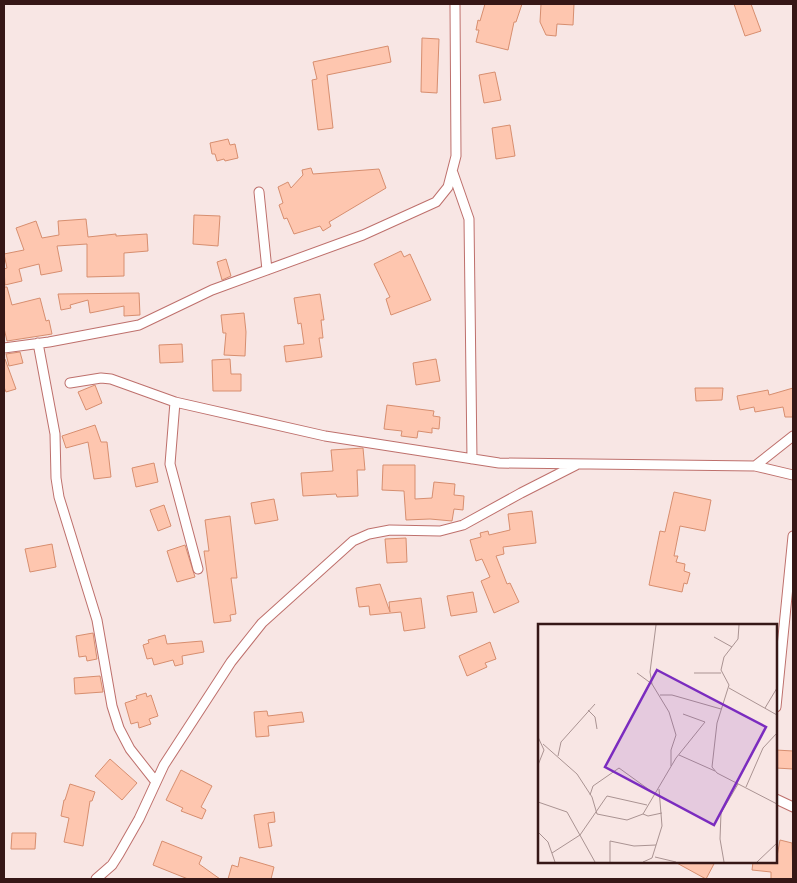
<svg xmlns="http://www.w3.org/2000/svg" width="797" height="883" font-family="'Work Sans',sans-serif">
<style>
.building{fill:#fec6af;stroke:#d78e6f}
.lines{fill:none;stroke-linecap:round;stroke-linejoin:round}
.street-casing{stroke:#be706c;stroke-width:11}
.street{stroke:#fff;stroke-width:9}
.inset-road{fill:none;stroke:#aa9392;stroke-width:1}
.view{fill:#7b2cbf;fill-opacity:0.15;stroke:#7b2cbf;stroke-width:2.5}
.inset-edge{fill:none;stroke:#361716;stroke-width:2.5}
</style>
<rect width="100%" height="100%" fill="#f8e6e4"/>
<path class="building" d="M485,4H522L516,22H514L508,50L476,42L479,30H476L478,20L480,21Z
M541,4H574L573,25L557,24L556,36L546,35L540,22Z
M734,4H751L761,31L745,36Z
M422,38L439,39L437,93L421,92Z
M388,46L391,62L327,75L333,128L318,130L312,80L317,79L313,62Z
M495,72L501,100L484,103L479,75Z
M510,125L515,156L496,159L492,128Z
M228,139L230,145L235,144L238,158L225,161L224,159L217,161L215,154H212L210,143Z
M311,168L313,174L379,169L386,188L329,222L331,226L323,231L320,226L294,234L287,218L284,219L279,205L283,203L278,187L288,182L291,188L303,175L302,170Z
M194,215L220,216L218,246L193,244Z
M86,219L88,237L116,234V236L147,234L148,251L124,253V276L87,277V244L57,246L62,271L41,275L39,264L19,269L22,281L5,285L4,269L7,268L4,254L24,250L16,228L36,221L42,238L59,235L58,221Z
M401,251L404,257L410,254L431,300L391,315L386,299L390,297L374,264Z
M226,259L231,276L222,280L217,262Z
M4,287H7L12,305L40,298L46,321L49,320L52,334L7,341L4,328Z
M139,293L140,315L124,316V306L90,313L88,300L70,305L71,308L61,310L58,294Z
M320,294L324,320H321L323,338H319L322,357L286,362L284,346L304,344L301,323L298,324L294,298Z
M244,313L246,332L245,356L224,355L226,333H223L221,315Z
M182,344L183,362L160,363L159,345Z
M20,352L23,363L9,366L6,354Z
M4,359H5L16,389L6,392L4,387Z
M230,359L231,374H241V391H213L212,360Z
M436,359L440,381L416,385L413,363Z
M95,385L102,403L86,410L78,392Z
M695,388H723L722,400L696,401Z
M793,388V417H785L783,407L755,412L754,407L740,410L737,396L768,390L769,395Z
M387,405L434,411L433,416L440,417L439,429L432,428V433L418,431L417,438L401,436L402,431L384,429Z
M95,425L101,442H107L111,477L94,479L88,442L66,448L62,436Z
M363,448L365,470H357L358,496L337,497L336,494L303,496L301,473L333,471L331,450Z
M154,463L158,482L136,487L132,468Z
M383,465H415V499L432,498L434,482L455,484L454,495L464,496L463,510L454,509L452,521L430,519L406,520L404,491L382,490Z
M674,492L711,500L705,531L680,526L674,556H678L676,562L685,564L684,571L690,573L687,584L684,583L682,592L649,585L660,531L665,532Z
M274,499L278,520L255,524L251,503Z
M164,505L171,526L158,531L150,510Z
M532,511L536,543L503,547L504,554L496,556L507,584L510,583L519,602L494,613L481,581L490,577L482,559L476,561L470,540L481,537L480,533L488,531L489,535L510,530L508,514Z
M230,516L237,578H231L236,614L230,615L231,621L214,623L204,551H209L205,520Z
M406,538L407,562L387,563L385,539Z
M52,544L56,567L30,572L25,549Z
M185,545L195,577L177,582L167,551Z
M380,584L390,612L389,602L421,598L425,628L404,631L401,612L370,615L369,606L359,607L356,588Z
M473,592L477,612L451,616L447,596Z
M93,633L97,659L87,661L86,656L79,657L76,636Z
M165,635L167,644L202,641L204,652L182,656L183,664L175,666L173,660L154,665L152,658L147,659L143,645L149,643L148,640Z
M490,642L496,659L485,663L487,667L467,676L459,656Z
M100,676L103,692L75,694L74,678Z
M146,693L147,697L151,695L158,716L149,719L151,724L139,728L138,722L131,724L125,703L137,699L136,696Z
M267,711L268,716L302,712L304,722L268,726L269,736L256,737L254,712Z
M776,750L793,751V769L776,768Z
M110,759L137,783L122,800L95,776Z
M181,770L212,786L201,807L206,810L202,819L181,811L183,808L166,800Z
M70,784L95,792L92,801H90L83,846L64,842L69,818L61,816L64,800H65Z
M274,812L275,822L268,823L272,846L259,848L254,815Z
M12,833H36L35,849H11Z
M780,840L792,843L793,879H771V872L752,870L753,862H776Z
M162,841L202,857L199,864L220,879H188L153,865Z
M240,857L274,867L271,879H228L232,865L238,867Z
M675,862H715L706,879Z"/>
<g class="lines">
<defs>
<path id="street" d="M453,173L469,219L472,459
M259,192L267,270
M38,343L55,434L56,478L59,497L97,620L112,706L119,728L130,749L156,782
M4,348L49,342L139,325L212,290L363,235L436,202L448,187L456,156L455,4
M70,383L101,378L111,379L175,402
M755,466L793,436
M198,569L170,464L175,402L325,436L499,463L755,466L793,475
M776,707L793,536
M776,799L793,807
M96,879L112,865L119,854L139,819L164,765L231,662L262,623L353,541L369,534L390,530L440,531L463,525L521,493L576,465"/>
</defs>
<use href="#street" class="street-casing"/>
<use href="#street" class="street"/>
</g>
<g transform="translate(538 624)">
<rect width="239" height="239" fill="#f8e6e4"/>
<path class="inset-road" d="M118,1L112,48L114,60L131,88L138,111L133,126V142M201,1L200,15L186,33L183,46L191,61L179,99L174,143L179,149L239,180M176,13L194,23M99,49L114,60M156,49H183M191,64L239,91M122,71H134L183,85M227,84L239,64M50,86L57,93L59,105M0,113L6,126L0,141M5,120L39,150L54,173L59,190M141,131L177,147M20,132L23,118L57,80M208,163L225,124L239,109M52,171L55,162L81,144L117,170M0,178L29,188L57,238M59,190L89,196L105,190L138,134L167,98L145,90M105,190L110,192L124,189M0,208L10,218L17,238M14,229L42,211L69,172L109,181M117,233L138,238M72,238V217L96,222L118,221M105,238L114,234L124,202L121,165M186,238L182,215L183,189L200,160M219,238L239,219"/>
<path class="view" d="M119,46L228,103L176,201L67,143Z"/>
<rect width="239" height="239" class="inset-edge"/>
</g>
<rect width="797" height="883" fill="none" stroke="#361716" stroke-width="10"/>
</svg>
